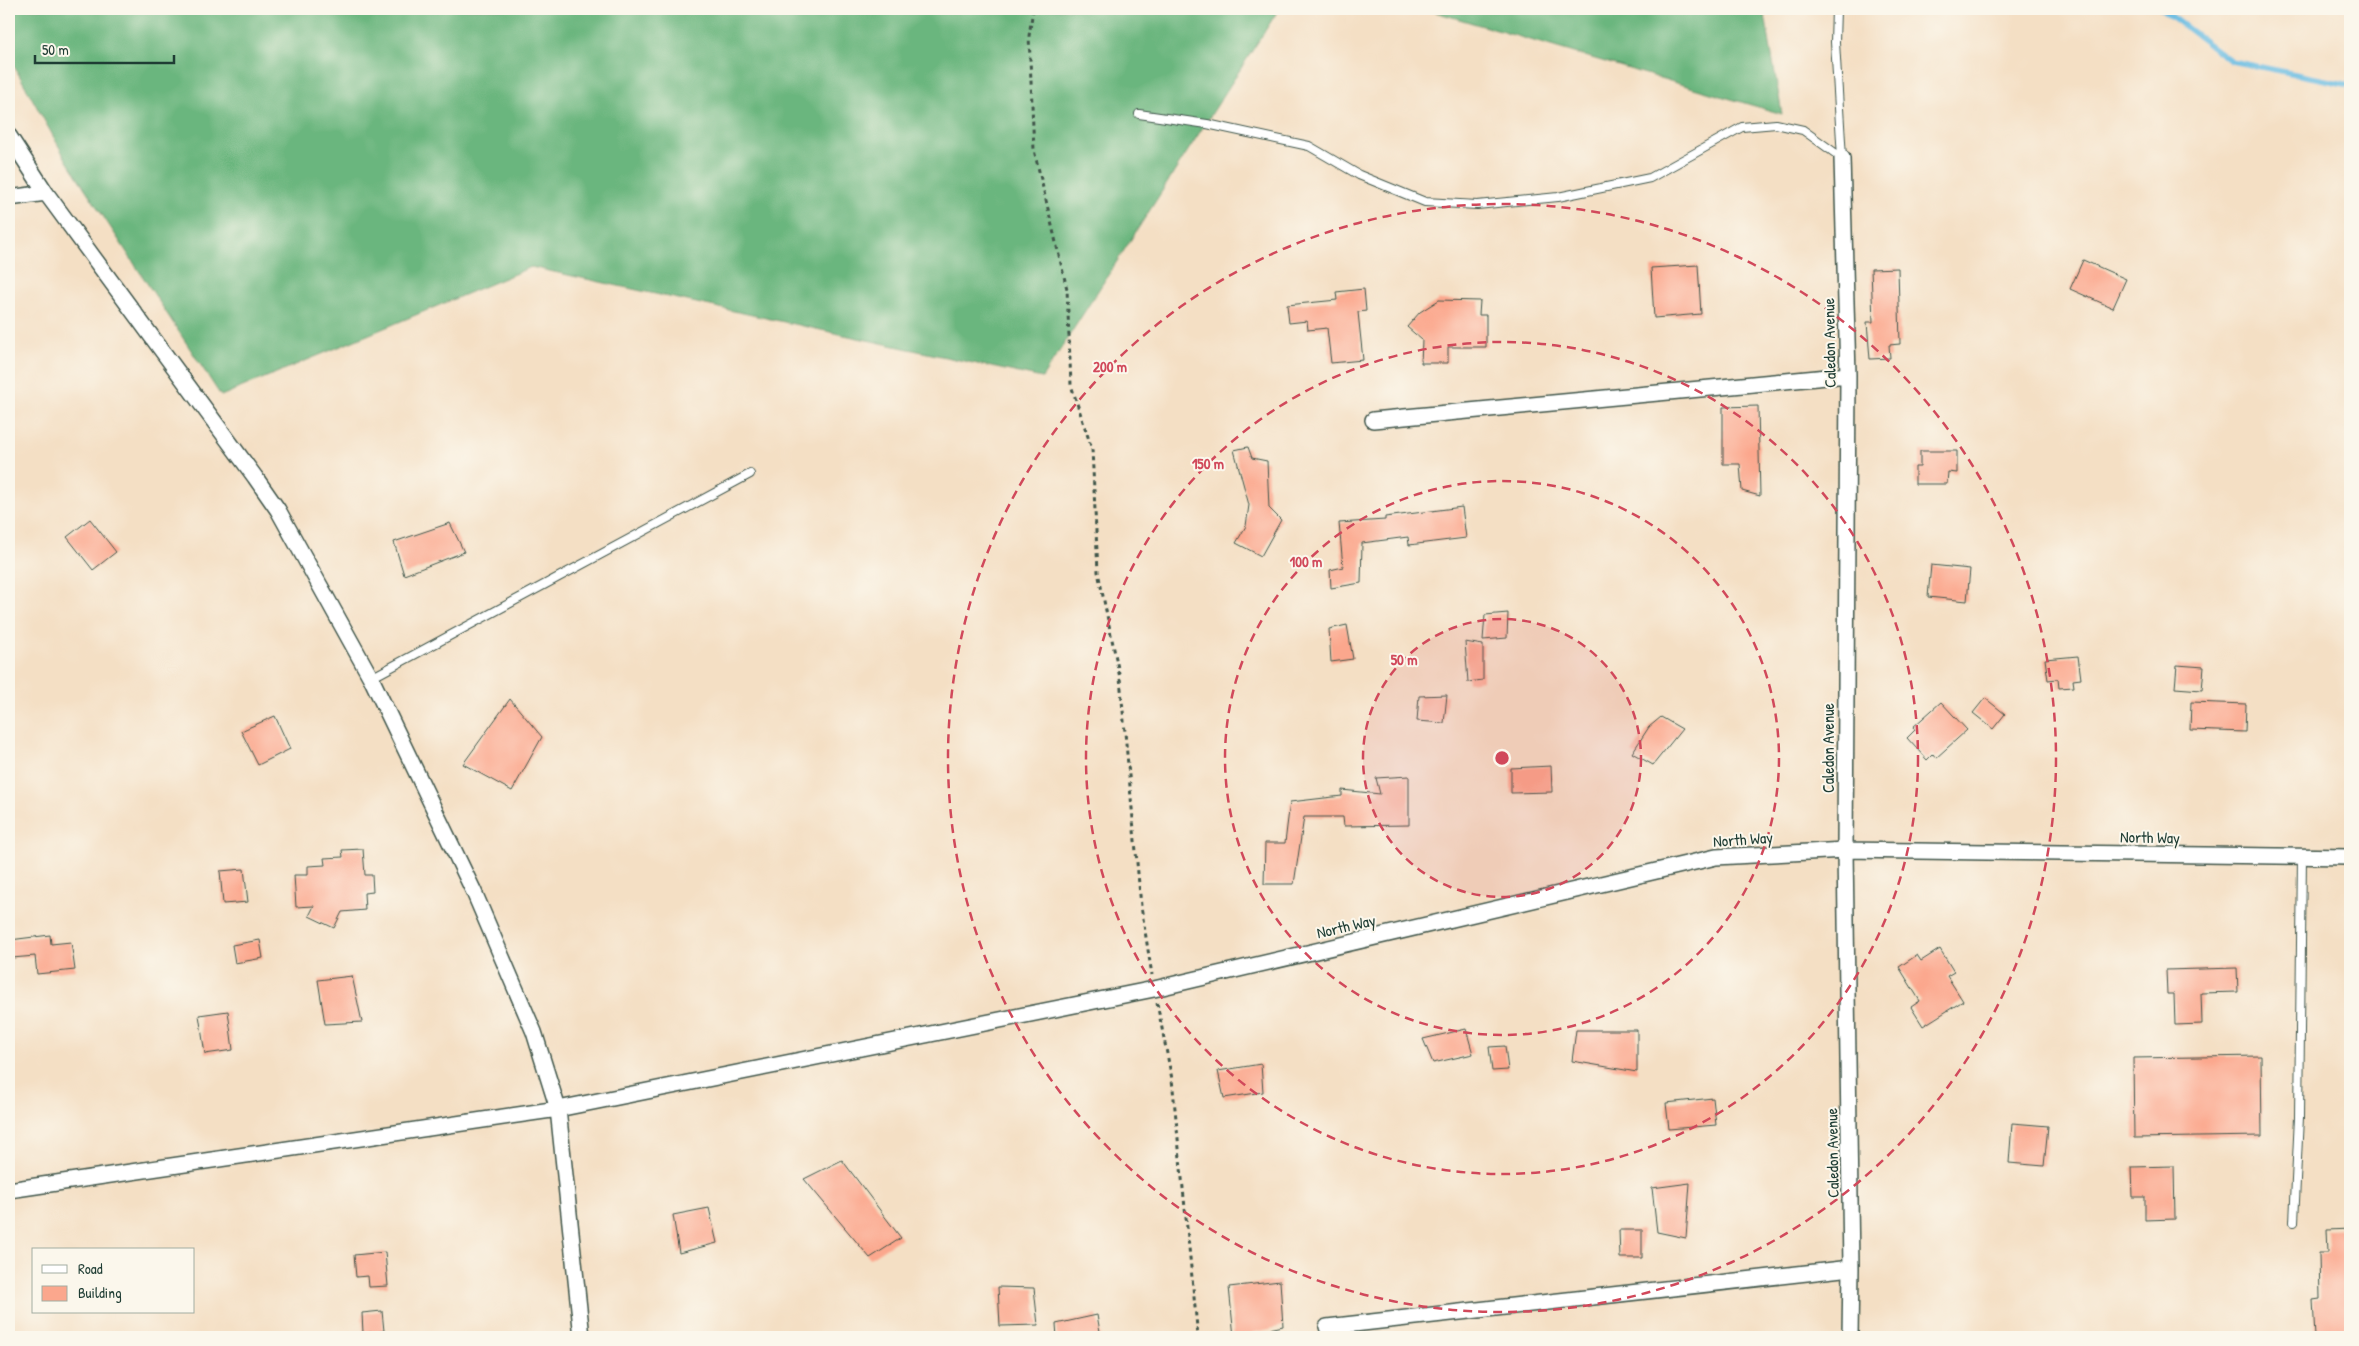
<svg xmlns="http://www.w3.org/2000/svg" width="2359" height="1346" font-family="'Patrick Hand',sans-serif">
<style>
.forest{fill:#6bb67e;stroke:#457a59}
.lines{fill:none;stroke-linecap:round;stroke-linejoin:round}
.stream{stroke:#66bbe2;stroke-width:5.5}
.building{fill:#fba78d}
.service-casing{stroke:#3f554a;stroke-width:10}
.minor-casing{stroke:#3f554a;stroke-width:18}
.path{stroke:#3f554a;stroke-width:3;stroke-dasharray:4 4;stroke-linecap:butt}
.service{stroke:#fff;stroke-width:8}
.minor{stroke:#fff;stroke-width:15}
.ring{fill:none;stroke:#d1495b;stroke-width:2.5;stroke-dasharray:9 6}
.labels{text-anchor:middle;stroke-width:4;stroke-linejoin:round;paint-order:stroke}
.street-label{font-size:16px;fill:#1f3d34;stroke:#fbf7ec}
.centre{fill:#d1495b;stroke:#fbf7ec;stroke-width:2.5}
.ring-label{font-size:15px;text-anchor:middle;font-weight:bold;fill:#d1495b;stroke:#fbf7ec;stroke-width:4;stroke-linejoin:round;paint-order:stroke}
</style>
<rect width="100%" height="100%" fill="#fbf7ec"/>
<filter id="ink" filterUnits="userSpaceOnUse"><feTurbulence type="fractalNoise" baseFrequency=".02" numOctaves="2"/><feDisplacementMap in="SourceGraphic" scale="10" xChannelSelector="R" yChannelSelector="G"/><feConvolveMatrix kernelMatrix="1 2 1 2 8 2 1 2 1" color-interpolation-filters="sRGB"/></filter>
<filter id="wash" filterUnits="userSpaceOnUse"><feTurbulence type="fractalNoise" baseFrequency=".0096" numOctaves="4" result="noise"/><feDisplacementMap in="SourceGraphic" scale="20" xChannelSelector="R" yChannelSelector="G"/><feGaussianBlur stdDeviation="1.12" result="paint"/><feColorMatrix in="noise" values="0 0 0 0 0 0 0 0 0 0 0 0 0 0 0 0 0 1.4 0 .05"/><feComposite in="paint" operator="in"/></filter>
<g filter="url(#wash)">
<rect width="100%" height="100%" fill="#f4dfc4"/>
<path class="forest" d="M9,9H1279L1042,378L531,267L221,396L67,161L9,57Z
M1425,9H1764L1782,114Z"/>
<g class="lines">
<path class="stream" d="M2162,9L2231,61L2350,85"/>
</g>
<g id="blocks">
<path class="building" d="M2083,260L2126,279L2113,308L2070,289Z
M1698,265L1701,314L1654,318L1651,268Z
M1898,268L1900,344L1889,345L1890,358L1870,359L1867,322H1873L1871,269Z
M1364,289L1366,311L1358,312L1363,360L1331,363L1327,328L1308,330L1307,321L1289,323L1287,305L1337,300L1336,292Z
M1439,300L1480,301L1479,315H1486V347H1448V363H1421L1422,340L1407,327L1420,312Z
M1758,406L1760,496L1742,491L1740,464H1723V407Z
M1248,447L1252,458L1267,461L1269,508L1281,520L1261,556L1236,543L1246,526L1249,505L1234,450Z
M1920,451H1957V473L1948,472L1947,484H1915V467H1920Z
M1462,507L1466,538L1409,545L1408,537L1362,543L1361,583L1331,588L1330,570L1343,567L1339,523L1385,520V517Z
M90,519L116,552L93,570L67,537Z
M450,523L464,552L404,575L394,542Z
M1931,565L1970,569L1967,601L1928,597Z
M1508,613L1507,638L1483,640L1485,615Z
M1347,625L1353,659L1331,662L1329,629Z
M1465,642L1483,645V680L1468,682Z
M2078,656L2081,679L2073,680L2074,687L2059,688L2058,679L2048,680L2045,659Z
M2177,665L2204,667L2202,690L2175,688Z
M1447,695L1444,723L1417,721L1419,696Z
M1985,698L2005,714L1993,729L1973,713Z
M510,699L542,737L512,791L463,764Z
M1941,702L1967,730L1936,758L1933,754L1927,760L1907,738L1915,730L1913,727Z
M2191,702L2246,704L2245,732L2190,730Z
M275,716L290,749L258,765L241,731Z
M1661,717L1682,729L1653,765L1632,753L1649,727Z
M1551,766L1552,792L1511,793V768Z
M1409,776V825L1344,826L1343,817H1304L1294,884H1264L1265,843H1285L1290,802L1342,796V790L1380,794L1376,778Z
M363,849L365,875H372L373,892L364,893L365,910L342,912L334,928L309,916L314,906L296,907L294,875H308V866L325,865L324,858L343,857L342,850Z
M244,869L248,902L223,904L220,871Z
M50,935L51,944L71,942L75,970L37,974L35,956L12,958L10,940Z
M260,940L263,958L235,963L232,945Z
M1940,949L1954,972L1947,976L1963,1001L1923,1026L1911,1007L1920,1001L1899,967L1917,955L1921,961Z
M2237,968L2238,992L2201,993L2202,1024L2175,1025L2174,994H2167L2166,970Z
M352,976L362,1022L325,1024L318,980Z
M228,1011L233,1050L205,1054L199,1015Z
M1466,1029L1473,1054L1433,1063L1423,1039Z
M1576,1030H1637V1072L1572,1061Z
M1505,1046L1508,1070L1492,1071L1489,1047Z
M2261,1056L2262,1136L2134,1138L2133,1058Z
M1261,1064L1263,1092L1224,1098L1218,1071Z
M1713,1098L1716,1125L1669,1129L1666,1103Z
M2012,1123L2048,1126L2044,1166L2009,1163Z
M842,1160L901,1238L870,1258L804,1179Z
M2174,1166L2175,1219L2145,1220V1197H2133L2132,1167Z
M1690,1183L1686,1238L1657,1232L1652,1188Z
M709,1208L717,1243L679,1253L673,1215Z
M2350,1229V1252H2349L2350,1325H2345L2346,1337H2315L2313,1300L2320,1299L2319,1253H2328L2327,1230Z
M1619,1230H1642V1258H1620Z
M385,1252L388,1286L369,1287L368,1276L356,1277L354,1255Z
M1280,1281L1283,1326L1234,1337L1229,1287Z
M998,1287L1034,1288L1038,1325L1000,1326Z
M382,1311L384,1331L363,1333L362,1313Z
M1097,1315L1101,1337H1057L1056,1324Z"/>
</g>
</g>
<g filter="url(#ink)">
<use href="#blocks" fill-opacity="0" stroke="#3f554a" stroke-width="1"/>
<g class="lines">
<defs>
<path id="service" d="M1836,9L1835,42L1842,158
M1139,114L1207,124L1309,146L1359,175L1425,202L1477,205L1558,197L1650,178L1742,127L1776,124L1803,130L1842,158
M371,678L750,474
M2294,1222L2299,1117L2302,857"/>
<path id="minor" d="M9,136L46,193L255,477L278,510L371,678L474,892L534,1032L558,1109L582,1337
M1842,158L1848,375L1845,850L1851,1268L1850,1337
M9,198L46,193
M1373,420L1848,375
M9,1190L558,1109L1154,989L1716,857L1845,850L2350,857
M1327,1327L1851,1268"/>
</defs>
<use href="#service" class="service-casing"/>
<use href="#minor" class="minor-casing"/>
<path class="path" d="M1033,9L1029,36L1034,150L1067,289L1071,385L1092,449L1098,572L1120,678L1141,906L1152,975
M1157,1003L1172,1079L1198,1337"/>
<use href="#service" class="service"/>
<use href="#minor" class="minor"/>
</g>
</g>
<circle cx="1502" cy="758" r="139" fill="#d1495b" fill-opacity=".12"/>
<g class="ring">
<circle cx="1502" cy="758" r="139"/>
<circle cx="1502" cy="758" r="277"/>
<circle cx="1502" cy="758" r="416"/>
<circle cx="1502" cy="758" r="554"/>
</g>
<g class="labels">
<g class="street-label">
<text transform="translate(1829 343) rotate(-91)" y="6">Caledon Avenue</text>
<text transform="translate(1828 748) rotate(-90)" y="6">Caledon Avenue</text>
<text transform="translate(2150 837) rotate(1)" y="6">North Way</text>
<text transform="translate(1743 839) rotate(-4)" y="6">North Way</text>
<text transform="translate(1346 926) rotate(-13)" y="6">North Way</text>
<text transform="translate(1832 1153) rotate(-91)" y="6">Caledon Avenue</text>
</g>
</g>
<circle cx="1502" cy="758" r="8" class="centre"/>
<g class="ring-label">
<text x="1110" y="372">200 m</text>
<text x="1208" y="469">150 m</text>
<text x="1306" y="567">100 m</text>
<text x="1404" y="665">50 m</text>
</g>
<rect width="2359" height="1346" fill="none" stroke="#fbf7ec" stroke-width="30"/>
<rect x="32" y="1248" width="162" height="65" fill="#fbf7ec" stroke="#a3ada2"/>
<rect x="42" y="1265" width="25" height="8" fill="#ffffff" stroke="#a3ada2"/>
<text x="78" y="1274" font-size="15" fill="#1f3d34">Road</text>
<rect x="42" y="1286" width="25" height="15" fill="#fba78d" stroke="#a3ada2"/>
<text x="78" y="1298" font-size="15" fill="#1f3d34">Building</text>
<path d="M35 55v8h139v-8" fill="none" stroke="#1f3d34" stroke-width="2.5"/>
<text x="42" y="55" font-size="15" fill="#1f3d34" stroke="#fbf7ec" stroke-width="4" paint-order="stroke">50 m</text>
</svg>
